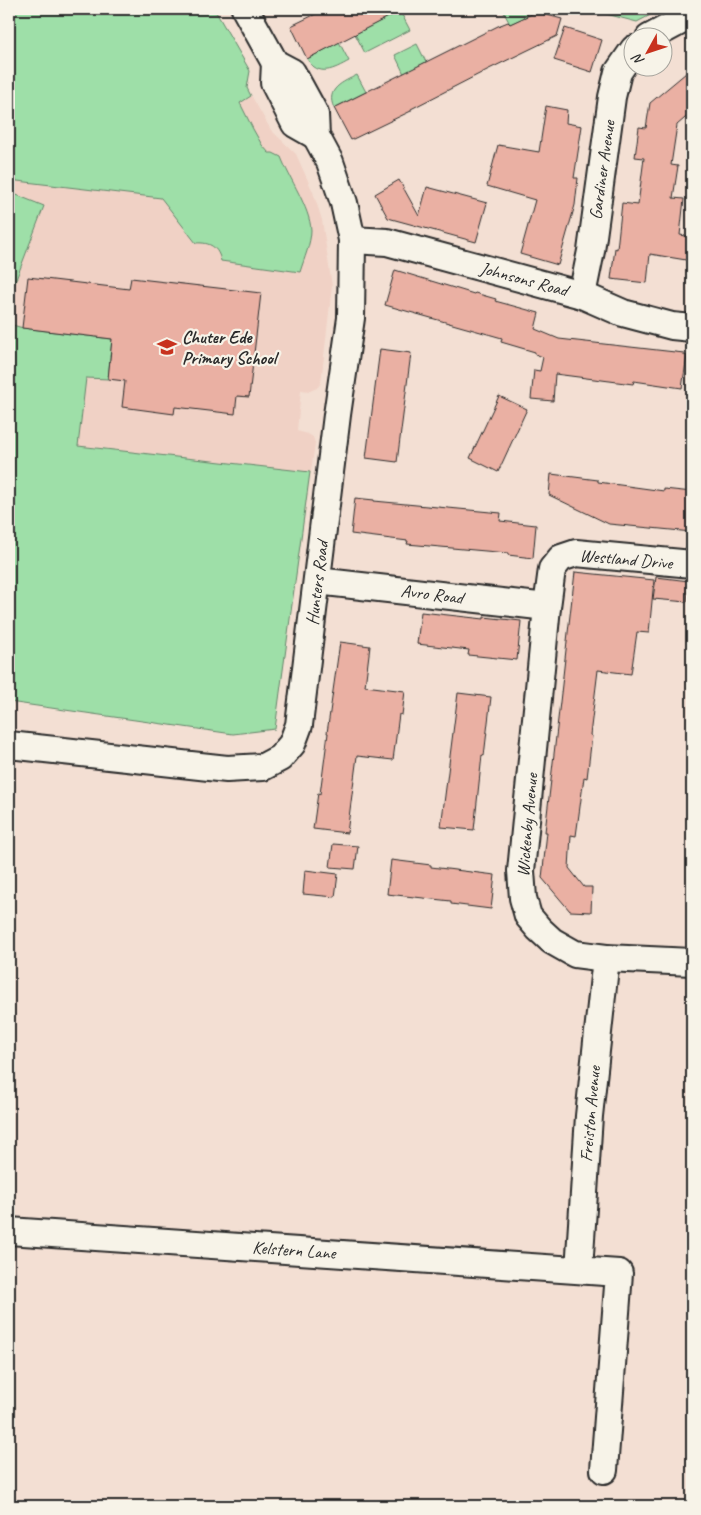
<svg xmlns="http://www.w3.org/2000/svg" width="701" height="1515" font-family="Caveat,sans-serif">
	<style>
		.built { fill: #f0d1c5 }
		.green { fill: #9edfa8; stroke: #64856a }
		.building { fill: #eab0a3; stroke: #2b2b2b }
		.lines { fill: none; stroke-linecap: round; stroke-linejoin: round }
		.minor-casing { stroke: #2b2b2b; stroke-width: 30 }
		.minor { stroke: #f7f3e8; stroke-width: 26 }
		.labels { text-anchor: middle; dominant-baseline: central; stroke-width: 4.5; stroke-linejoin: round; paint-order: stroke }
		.street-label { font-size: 18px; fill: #2b2b2b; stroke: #f7f3e8 }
		.poi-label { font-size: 18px; font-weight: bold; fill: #2b2b2b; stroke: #f7f3e8; text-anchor: start }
	</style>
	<rect width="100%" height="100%" fill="#f3dfd3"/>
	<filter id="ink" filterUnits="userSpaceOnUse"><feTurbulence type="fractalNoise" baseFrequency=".02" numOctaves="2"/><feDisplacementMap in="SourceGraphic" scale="10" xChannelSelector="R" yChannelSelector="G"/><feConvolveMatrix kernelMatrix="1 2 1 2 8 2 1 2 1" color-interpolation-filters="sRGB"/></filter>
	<g filter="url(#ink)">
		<!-- built -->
		<path class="built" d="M9,9H189L216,12L250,71L247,88L271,130L296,154L313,192L322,220L332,286L321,383L317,388L310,391L301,390L297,431L308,434L313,437L315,443L275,729L233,734L9,702Z"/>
		<!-- green -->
		<g class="green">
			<path d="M9,9H189L216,12L250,71L247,88L251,96L240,103L253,129L262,145L269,153H273L281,157C289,178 310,208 311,230C311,243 304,259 300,272L221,261C218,247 210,242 196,243L161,198L9,180Z"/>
			<path d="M502,9H525L528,16L510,24Z"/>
			<path d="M587,9H662L637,22Z"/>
			<path d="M400,11L410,30L365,53L355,34Z"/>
			<path d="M339,42L349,61C334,69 319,78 307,59Z"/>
			<path d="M417,44L426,62L404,74L395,55Z"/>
			<path d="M357,75L366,92L334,108C325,89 343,82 357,75Z"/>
			<path d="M9,192L44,206L9,298Z"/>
			<path d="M9,324L23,328L112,339L108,379L86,378L78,446L310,472L275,729L233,734L9,702Z"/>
		</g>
		<!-- building -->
		<g class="building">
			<path d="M326,9H404L307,59L291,26Z"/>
			<path d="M536,12L562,19L557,36L487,70L411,109V111L351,140L334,108L498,26L508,22L510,24Z"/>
			<path d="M565,28L602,40L592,72L554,60Z"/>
			<path d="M692,68V112L677,125L671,165L678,166L673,198L684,199L680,235L692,237V261L650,254L647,283L611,279L615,248L617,249L622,203L638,205L644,158L635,157L639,127L646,128L650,103Z"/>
			<path d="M546,106L567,110L566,123L582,126L574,178H578L575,205L558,265L520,254L535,200L487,186L498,145L539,152Z"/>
			<path d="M399,180L419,216L427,187L487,203L476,242L388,218L375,194Z"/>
			<path d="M395,270L474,294L475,293L496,299L495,301L539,313L535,329L559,339L684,353V355L687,356L682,388L634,381L633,384L555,374L553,401L531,399L534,370L540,371L543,357L535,354V352L501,342L502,338L385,305Z"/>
			<path d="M28,277L129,289L131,278L261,293L249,397L237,396L235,414L175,407L174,414L122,407L125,381L108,379L112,339L22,328Z"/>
			<path d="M380,349L411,353L397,462L366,458Z"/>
			<path d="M499,396L527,409L498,472L470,458Z"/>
			<path d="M551,474L598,480V482L664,491V489L692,492V532L609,524L549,495Z"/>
			<path d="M355,498L374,500V501L501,513L500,521L536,525L533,558L508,555V553L407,544L408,541L351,534Z"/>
			<path d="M575,572L654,580L649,633L637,632L631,674L598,670L590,735L592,736L587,778L584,777L576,836L571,835L569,868L584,887H592L591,912L570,911L542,878L547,832H545Z"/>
			<path d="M656,577L689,581L687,602L653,599Z"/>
			<path d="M421,612L484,619V617L521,621L517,660L468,655L469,650L417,644Z"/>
			<path d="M340,642L370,646L365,686L405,691L402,715L399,714L393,760L357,756L347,833L313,829L318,793L320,794L328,733H327Z"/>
			<path d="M458,693L491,697L484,756L482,755L474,830L441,827Z"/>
			<path d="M333,844L358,846L355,869L330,867Z"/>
			<path d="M391,860L431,865V867L495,875L491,909L451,904V901L387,894Z"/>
			<path d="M305,870L338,874L335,897L303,894Z"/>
		</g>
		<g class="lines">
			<defs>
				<g id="minor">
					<path d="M649,38L692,15"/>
					<path d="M275,63L274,83L295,124L316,136"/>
					<path d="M352,240L387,242L582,295L623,313L672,326L692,328"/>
					<path d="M582,295L591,251L612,97L618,72L634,49"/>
					<path d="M692,564L576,553L561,558L552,569L547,607L521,871L523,898L528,916L539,929L552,941L575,954L606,958L692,962"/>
					<path d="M317,581L547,607"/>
					<path d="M9,745L227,769L263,767L280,758L292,744L299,725L337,415L351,318L352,240L344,203L330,162L316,136L315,114L292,72L275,63L245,9"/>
					<path d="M9,1231L619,1273L604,1470"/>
					<path d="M579,1270L589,1116L606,958"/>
				</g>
			</defs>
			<!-- minor casing -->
			<use href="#minor" class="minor-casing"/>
			<!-- minor -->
			<use href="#minor" class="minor"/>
		</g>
	</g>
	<!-- icons -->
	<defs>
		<symbol id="school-bare" viewBox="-9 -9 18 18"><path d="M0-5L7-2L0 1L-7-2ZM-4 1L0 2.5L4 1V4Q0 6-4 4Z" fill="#c8321e" stroke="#f7f3e8" stroke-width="2.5" paint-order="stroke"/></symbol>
	</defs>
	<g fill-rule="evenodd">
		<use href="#school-bare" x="153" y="333" width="28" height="28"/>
	</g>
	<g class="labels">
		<!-- street labels -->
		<g class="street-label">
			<text transform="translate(602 170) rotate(-82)">Gardiner Avenue</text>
			<text transform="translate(524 279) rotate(15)">Johnsons Road</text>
			<text transform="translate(626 559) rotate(5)">Westland Drive</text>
			<text transform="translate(317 583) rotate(-83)">Hunters Road</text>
			<text transform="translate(432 594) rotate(7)">Avro Road</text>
			<text transform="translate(527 825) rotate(-85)">Wickenby Avenue</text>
			<text transform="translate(590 1114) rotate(-85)">Freiston Avenue</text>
			<text transform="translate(294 1250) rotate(4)">Kelstern Lane</text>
		</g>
		<!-- poi labels -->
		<g class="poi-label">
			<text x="182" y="337">Chuter Ede<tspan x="182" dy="21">Primary School</tspan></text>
		</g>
	</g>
	<!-- margin -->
	<rect width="701" height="1515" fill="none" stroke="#f7f3e8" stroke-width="30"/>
	<rect x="15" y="15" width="671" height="1485" fill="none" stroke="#2b2b2b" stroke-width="2" filter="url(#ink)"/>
	<!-- north arrow -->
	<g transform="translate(648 52) rotate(230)"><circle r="24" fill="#f7f3e8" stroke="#a5a39c"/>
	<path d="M0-4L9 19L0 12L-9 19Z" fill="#c8321e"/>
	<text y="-8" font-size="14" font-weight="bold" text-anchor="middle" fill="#2b2b2b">N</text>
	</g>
</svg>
